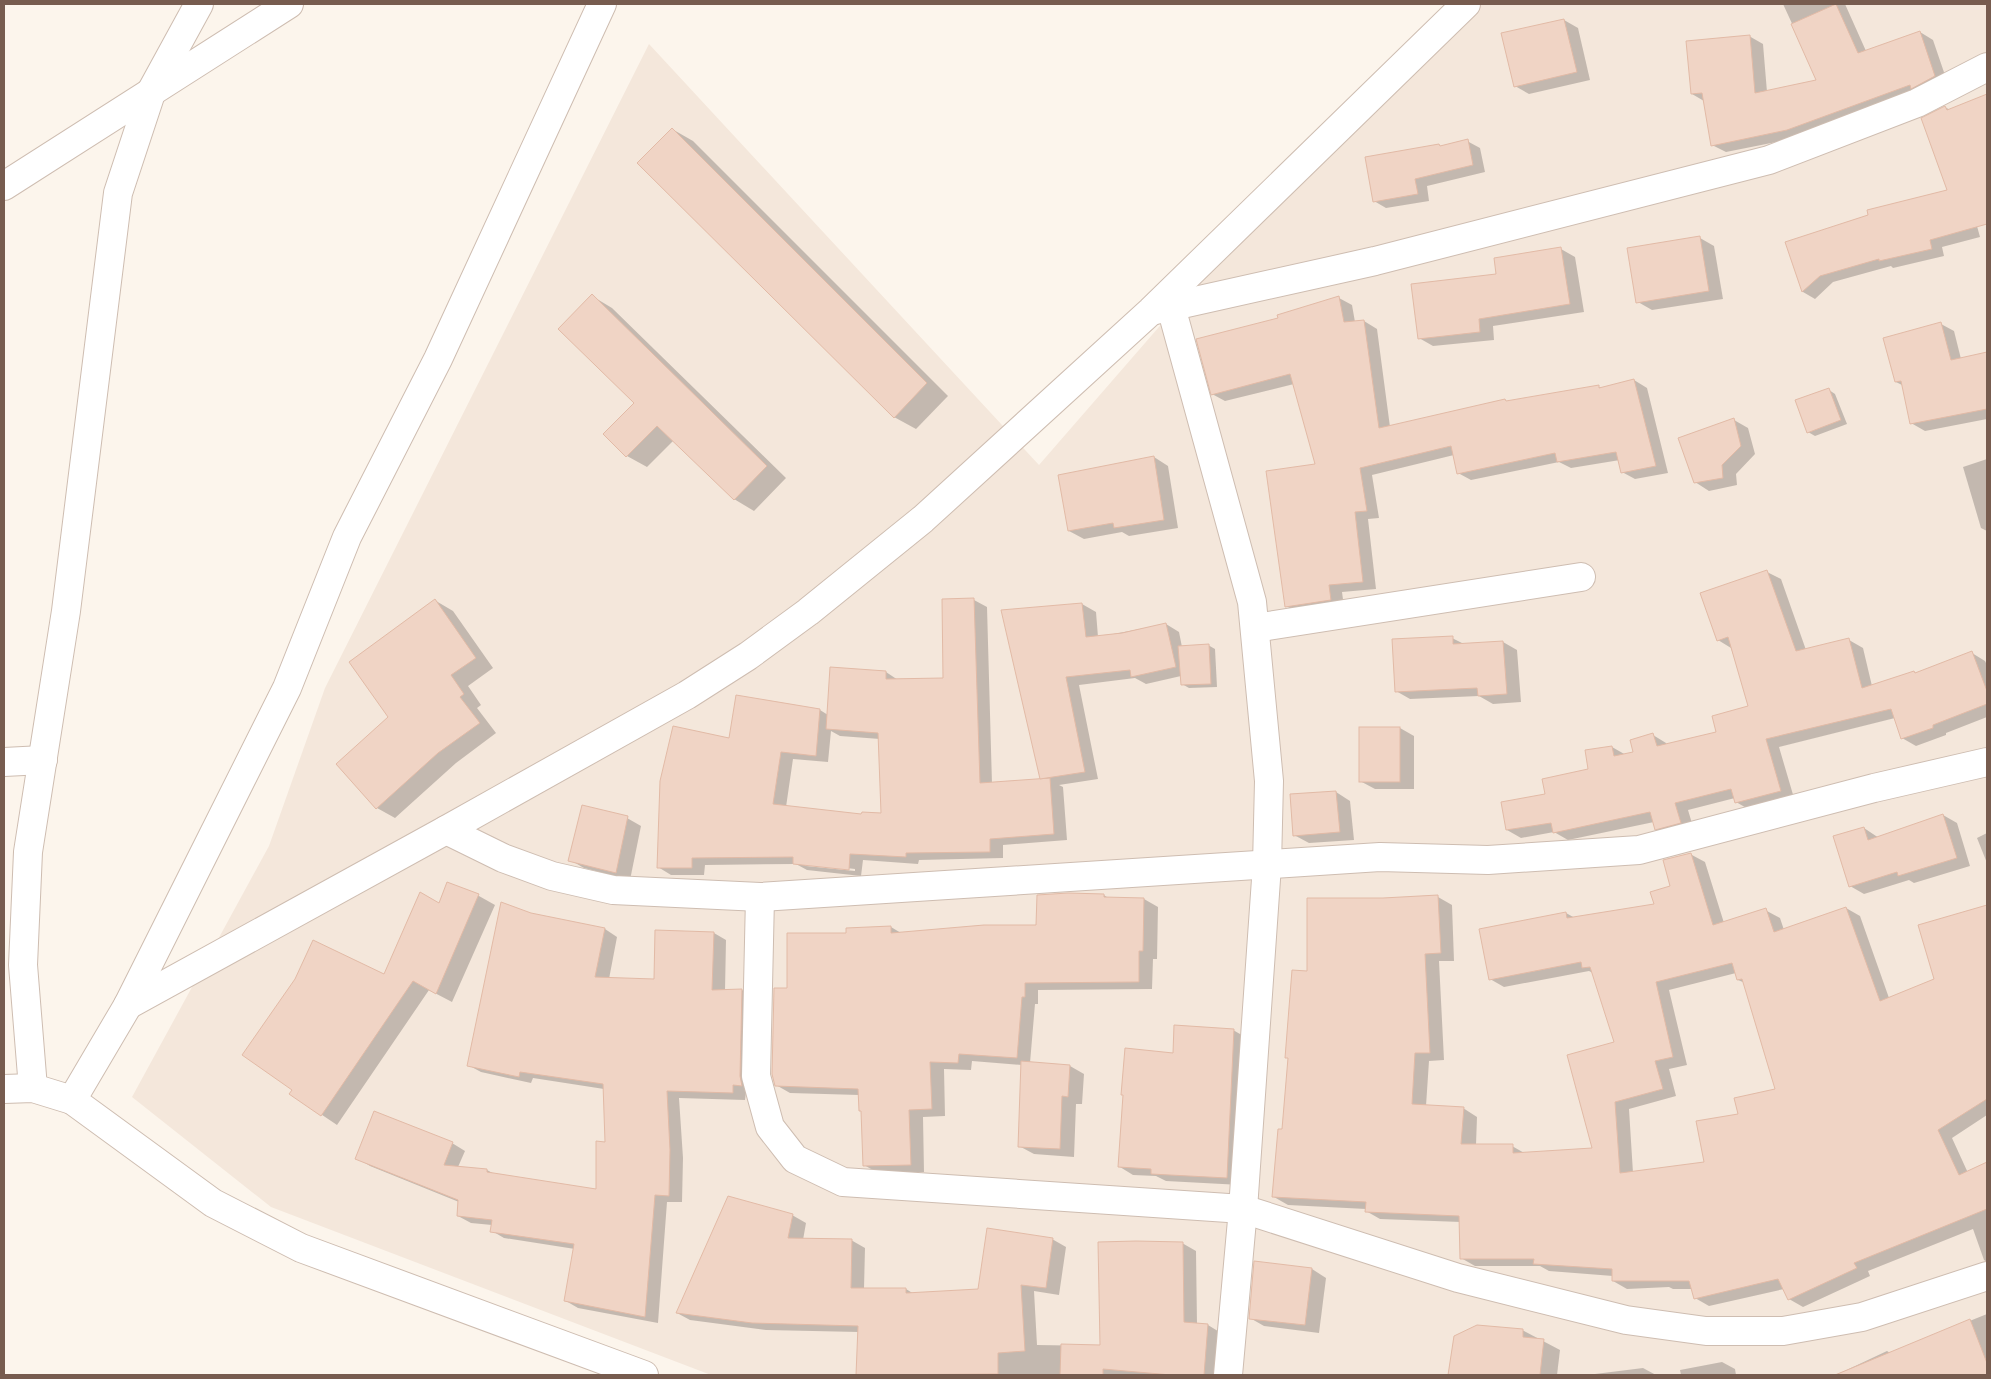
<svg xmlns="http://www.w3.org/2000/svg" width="1991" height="1379" font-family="'Noto Sans',sans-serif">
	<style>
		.residential { fill: #f4e7db }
		.shadow { fill: #0003; fill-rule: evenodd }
		.building { fill: #f0d4c5; stroke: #e2baa6; fill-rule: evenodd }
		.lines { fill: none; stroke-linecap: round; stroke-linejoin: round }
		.minor-casing { stroke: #cebdb1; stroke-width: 30 }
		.minor { stroke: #fff; stroke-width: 28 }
	</style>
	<rect width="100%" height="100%" fill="#fcf5ec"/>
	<!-- residential -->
	<path class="residential" d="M1476,4H1987V1375H711L271,1207L132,1097L269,846L325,688L649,44L1039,465L1218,259Z"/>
	<!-- shadow -->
	<g class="shadow">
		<path d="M1783,4H1845L1866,51L1920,32L1933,40L1948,84L1801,137L1726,152L1712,145L1704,101L1692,94L1749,36L1763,44L1767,92L1818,80Z"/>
		<path d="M1564,20L1578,28L1590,80L1529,94L1515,86Z"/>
		<path d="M1987,95V186L1964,194L1969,197L1980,237L1942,247L1944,256L1893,268L1891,266L1833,282L1815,299L1803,292L1787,243L1953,190L1945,107L1950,110Z"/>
		<path d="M672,129L693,141L948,396L916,429L894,417Z"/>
		<path d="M1467,141L1480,148L1485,172L1427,186L1429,201L1386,208L1374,201L1439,145L1441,147Z"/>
		<path d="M1700,238L1714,246L1723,299L1652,310L1638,302Z"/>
		<path d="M1561,249L1575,257L1584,312L1493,326L1494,340L1433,346L1419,338L1498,275Z"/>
		<path d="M592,296L612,308L786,478L754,511L734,499L674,440L647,467L627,456L636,403Z"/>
		<path d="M1339,298L1352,305L1355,322L1364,321L1377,329L1390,427L1505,400L1507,402L1598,387L1602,388L1634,380L1647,388L1668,473L1635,479L1622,472L1620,460L1571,468L1559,462L1471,480L1458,473L1454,455L1372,475L1379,518L1368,519L1376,589L1342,592L1344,607L1299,613L1286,606L1317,465L1294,384L1225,401L1212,394L1280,319Z"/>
		<path d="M1941,324L1954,331L1961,359L1987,353V419L1925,431L1911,423L1904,386L1896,382Z"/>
		<path d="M1829,390L1835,394L1847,424L1815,436L1808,432Z"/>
		<path d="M1734,420L1748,428L1755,454L1736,474L1737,485L1709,491L1695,482Z"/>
		<path d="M1154,457L1168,466L1178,528L1129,536L1122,532L1084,539L1069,531Z"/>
		<path d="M1987,459V531L1981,528L1963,467Z"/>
		<path d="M1767,572L1781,579L1806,650L1849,640L1863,648L1872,686L1914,672L1917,674L1972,653L1985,661L1987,665V717L1946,733V735L1916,746L1902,738L1895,718L1779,747L1794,798L1750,810L1736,802L1735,798L1688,810L1694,830L1669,837L1656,829L1654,822L1568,840L1554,832L1521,838L1507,830L1546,795L1590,770L1612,747L1626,755L1635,753L1653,735L1666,743L1667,745L1718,733L1750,707L1731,648L1718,640Z"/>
		<path d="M943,600H974L987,607L992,784L1044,780L1002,611L1082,604L1096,612L1098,637L1166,624L1179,632L1182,647L1208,645L1215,649L1217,687L1189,688L1182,684L1181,676L1146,684L1135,678L1079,685L1098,779L1059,785L1063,787L1067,840L1003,845V858L919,860L918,864L863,860L861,876L807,870L796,864L705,865L704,875H671L658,867L730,740L737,697L820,710L828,715L886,672L898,680L944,679ZM831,731L840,736L880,739L883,814L863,815L786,807L793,759L828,762ZM803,863L855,869V871L806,866Z"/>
		<path d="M436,601L453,611L493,668L468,686L481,705L477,708L496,733L456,763L395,818L377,808L390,717Z"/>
		<path d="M1452,638L1464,644L1503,642L1517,650L1521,702L1493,704L1479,696L1410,699L1396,691Z"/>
		<path d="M1400,728L1414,736V789H1375L1360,781Z"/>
		<path d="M1336,792L1350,801L1354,840L1309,843L1294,835Z"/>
		<path d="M1943,815L1957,823L1970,866L1914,883L1909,880L1864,894L1850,886L1864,828L1879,838Z"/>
		<path d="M627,818L641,826L630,880L584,868L570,860Z"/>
		<path d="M1987,833V863L1977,838Z"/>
		<path d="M1690,854L1705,862L1724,923L1765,910L1780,918L1784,930L1846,908L1860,916L1889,998L1935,980L1919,926L1987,907V1115L1952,1138L1968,1173L1987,1164V1262L1984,1260L1973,1229L1868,1271L1870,1276L1803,1307L1789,1299L1784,1289L1709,1306L1695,1298L1692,1289H1673L1669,1287L1627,1289L1613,1281V1276L1549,1271L1540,1266H1475L1461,1258V1222L1380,1219L1366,1211V1209L1288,1205L1274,1197L1308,973L1383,899L1438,897L1452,905L1454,961H1439L1444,1060L1429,1061L1426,1106L1463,1108L1477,1117L1476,1145L1512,1146L1526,1154L1594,1149L1616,1043L1593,973L1589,971L1504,987L1490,979L1566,913L1575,918L1655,905L1672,886ZM1736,973L1738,980L1745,983L1777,1090L1739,1115L1705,1164L1633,1173L1629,1109L1676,1096L1669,1069L1687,1065L1669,990Z"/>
		<path d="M447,884L479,896L495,905L452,1002L429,990L337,1125L291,1094L439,905Z"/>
		<path d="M1104,895L1108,898L1144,899L1158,907L1157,959H1153L1152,989L1038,990V1004H1035L1030,1063L1070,1066L1084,1074L1082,1104H1076L1074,1157L1034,1154L1019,1146L1022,1065L972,1061L971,1070L944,1069L945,1116L923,1117L924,1172L878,1173L864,1165L863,1112L859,1095L790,1093L776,1085L788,989L848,935L891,927L901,933L1037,926Z"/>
		<path d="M531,914L605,929L617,937L609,979L655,980L714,933L726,940L725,991L742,990L755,998V1092H746L745,1100L679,1098L683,1158L682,1202H667L658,1323L578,1308L566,1301L575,1249L504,1238L492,1231V1225L471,1223L458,1216L459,1202L370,1166L357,1158L452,1143L465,1151L458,1167L487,1170L496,1175L597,1191L607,1143L604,1089L533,1078L531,1083L481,1072L468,1065Z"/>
		<path d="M1233,1030L1247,1038L1241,1185L1166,1181L1156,1176L1133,1175L1120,1167L1174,1055Z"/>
		<path d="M792,1215L806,1223L803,1240H851L865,1248L864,1289H906L914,1294L979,1291L1052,1239L1066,1247L1059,1295L1034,1291L1037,1345L1101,1346L1182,1243L1196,1251L1197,1324L1208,1325L1221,1333L1217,1375H858L859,1332L766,1330L690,1320L677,1313Z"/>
		<path d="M1312,1269L1326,1278L1319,1333L1264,1326L1250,1318Z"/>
		<path d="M1987,1314V1375H1836L1887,1351L1890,1353Z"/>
		<path d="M1522,1330L1560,1350L1557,1375H1448L1455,1337Z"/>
		<path d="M1722,1362L1735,1369L1736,1375H1681L1680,1370Z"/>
		<path d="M1643,1368L1656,1375H1587Z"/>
	</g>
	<!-- building -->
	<g class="building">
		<path d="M1836,4L1858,53L1920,31L1935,76L1911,89L1910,85L1787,130L1711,146L1702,93L1691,94L1686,41L1750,35L1755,93L1816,80L1791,24Z"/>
		<path d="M1564,19L1577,72L1514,87L1501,33Z"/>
		<path d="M1987,94V224L1930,240L1932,249L1879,261V259L1820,276L1802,292L1785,242L1868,215L1867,210L1947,190L1921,118L1945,106L1947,110Z"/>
		<path d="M672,128L927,383L894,418L637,163Z"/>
		<path d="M1468,139L1473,165L1415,179L1418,194L1373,202L1365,157L1439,144L1440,146Z"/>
		<path d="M1700,236L1709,291L1636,303L1627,248Z"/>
		<path d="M1561,247L1570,304L1479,319L1480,332L1418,339L1411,284L1496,274L1494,258Z"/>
		<path d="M592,294L767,466L734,500L657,426L626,457L603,434L634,403L558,329Z"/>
		<path d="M1339,296L1344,322L1364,320L1379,428L1505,399L1506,401L1599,385V388L1634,379L1656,466L1621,473L1616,452L1557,462L1555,453L1457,474L1451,446L1360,468L1367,511L1355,512L1363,582L1329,585L1331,600L1285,607L1266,471L1315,464L1290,374L1211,395L1196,339L1278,318L1277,315Z"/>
		<path d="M1941,322L1951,360L1987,352V409L1910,424L1901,381L1895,382L1883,338Z"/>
		<path d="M1829,388L1841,420L1807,433L1795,400Z"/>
		<path d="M1734,418L1741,446L1722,465L1723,478L1694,483L1678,438Z"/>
		<path d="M1154,456L1164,520L1114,528L1113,523L1068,531L1058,475Z"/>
		<path d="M1767,570L1796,651L1849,638L1862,688L1914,671L1915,673L1972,651L1987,691V704L1933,725V728L1901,739L1891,709L1766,739L1781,791L1735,803L1731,789L1675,803L1681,823L1655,830L1650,812L1553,833L1551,823L1506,830L1501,802L1545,794L1542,779L1588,769L1585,750L1612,746L1614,756L1633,752L1630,740L1653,733L1657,746L1716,732L1712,716L1748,706L1728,637L1717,641L1700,593Z"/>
		<path d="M974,598L980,783L1050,778L1054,834L990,839V852L906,853V857L850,854L849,870L793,864V857L692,858V868H657L660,781L673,726L729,738L736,695L820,709L816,756L781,752L773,804L861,814L862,812L881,813L878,733L826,729L830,667L886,671V679L943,678L942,599Z"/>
		<path d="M435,599L476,658L451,675L464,694L460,697L480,723L438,753L376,809L336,764L388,717L349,662Z"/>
		<path d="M1082,603L1086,637L1122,633L1166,623L1176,667L1131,677L1130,670L1066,677L1085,772L1040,779L1001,610Z"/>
		<path d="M1453,636V644L1503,641L1507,694L1478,696L1477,688L1395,692L1392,639Z"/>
		<path d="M1209,644L1211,684L1181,685L1178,646Z"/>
		<rect x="1359" y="727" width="41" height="55"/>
		<path d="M1336,791L1340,832L1293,836L1290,794Z"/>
		<path d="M582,805L628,816L616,873L568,861Z"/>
		<path d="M1943,814L1957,858L1898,876L1897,872L1849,887L1833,836L1864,827L1868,840Z"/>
		<path d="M1691,853L1713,925L1766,908L1774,932L1846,907L1880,1001L1934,979L1918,925L1987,905V1099L1938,1130L1959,1175L1987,1162V1209L1854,1263L1857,1268L1788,1300L1778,1279L1694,1299L1689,1281H1612V1269L1533,1264L1534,1259H1460L1459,1216L1365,1212L1366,1202L1272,1197L1278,1129H1282L1288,1058H1285L1292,970L1307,971V898H1383L1438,895L1441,953L1425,954L1430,1053H1415L1412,1104L1464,1107L1461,1144H1513V1153L1592,1148L1567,1055L1614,1042L1590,967L1582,968L1581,962L1489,980L1479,929L1566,912L1567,918L1654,904L1650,892L1670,886L1663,860ZM1732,963L1737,980L1742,979L1775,1089L1734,1098L1738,1114L1696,1121L1704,1162L1620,1173L1615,1102L1663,1089L1655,1061L1673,1057L1656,982Z"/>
		<path d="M447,882L479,894L436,994L413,981L321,1116L289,1094L292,1090L242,1055L295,979L313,940L384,974L420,892L439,903Z"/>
		<path d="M1068,893L1104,894V897L1144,898L1143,951H1139V982L1025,983V997H1022L1017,1058L959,1054L958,1063L930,1062L932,1109L909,1110L911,1165L863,1166L861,1111H859L858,1089L775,1086L772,1074L774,988H787V933H846V928L891,926V933L984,925H1036L1037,895Z"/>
		<path d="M501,902L531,913L605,928L595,977L654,979L655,930L714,932L712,990L742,989L740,1076L742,1086L733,1085V1093L667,1091L670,1150L669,1196L655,1195L645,1317L564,1301L574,1244L490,1232L492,1220L457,1216L458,1200L355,1159L374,1111L453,1142L444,1165L487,1169V1172L596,1189V1141L605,1142L603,1084L520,1072L519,1077L467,1066Z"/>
		<path d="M1174,1025L1234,1029L1227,1178L1151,1174V1169L1118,1167L1123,1095H1121L1125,1048L1173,1053Z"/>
		<path d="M1021,1061L1070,1065L1068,1097L1062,1096L1060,1149L1018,1147Z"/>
		<path d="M728,1196L793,1214L788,1238L852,1239L851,1288H906V1293L978,1289L987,1228L1053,1238L1046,1288L1021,1285L1025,1351L998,1353V1374L856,1375L858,1326L752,1323L676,1313Z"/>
		<path d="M1136,1241L1183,1242L1184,1322L1208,1324L1204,1375H1171L1103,1369V1375H1060L1061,1344L1100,1345L1098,1242Z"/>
		<path d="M1254,1261L1312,1268L1305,1325L1249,1319Z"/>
		<path d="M1970,1319L1987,1363V1375H1835Z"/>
		<path d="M1477,1325L1523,1329V1337L1544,1339L1540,1375H1448L1454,1336Z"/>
	</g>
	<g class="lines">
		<defs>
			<g id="minor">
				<path d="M602,4L438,359L347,537L287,688L128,1005L72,1100L213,1203L301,1248L644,1375"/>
				<path d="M4,186L289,4"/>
				<path d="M1171,307L1252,602L1269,781L1267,865L1243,1209L1228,1375"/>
				<path d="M1155,310L1375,261L1769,160L1917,103L1987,67"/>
				<path d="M1255,628L1581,577"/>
				<path d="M4,762L43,760"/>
				<path d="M446,830L503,858L552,876L613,890L760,897L1380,857L1488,860L1639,850L1874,788L1987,762"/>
				<path d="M760,897L756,1076L770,1127L795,1159L843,1182L1243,1209L1458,1278L1626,1320L1706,1331H1783L1862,1317L1987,1276"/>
				<path d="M128,1005L446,830L687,695L748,656L808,612L923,519L1151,311L1466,4"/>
				<path d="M33,1088L23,965L28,852L66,611L118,193L152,90L199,4"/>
				<path d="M4,1089L33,1088L72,1100"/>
			</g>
		</defs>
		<!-- minor casing -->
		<use href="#minor" class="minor-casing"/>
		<!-- minor -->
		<use href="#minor" class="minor"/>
	</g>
	<!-- border -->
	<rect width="1991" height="1379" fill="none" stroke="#775c4f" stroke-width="10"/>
</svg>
